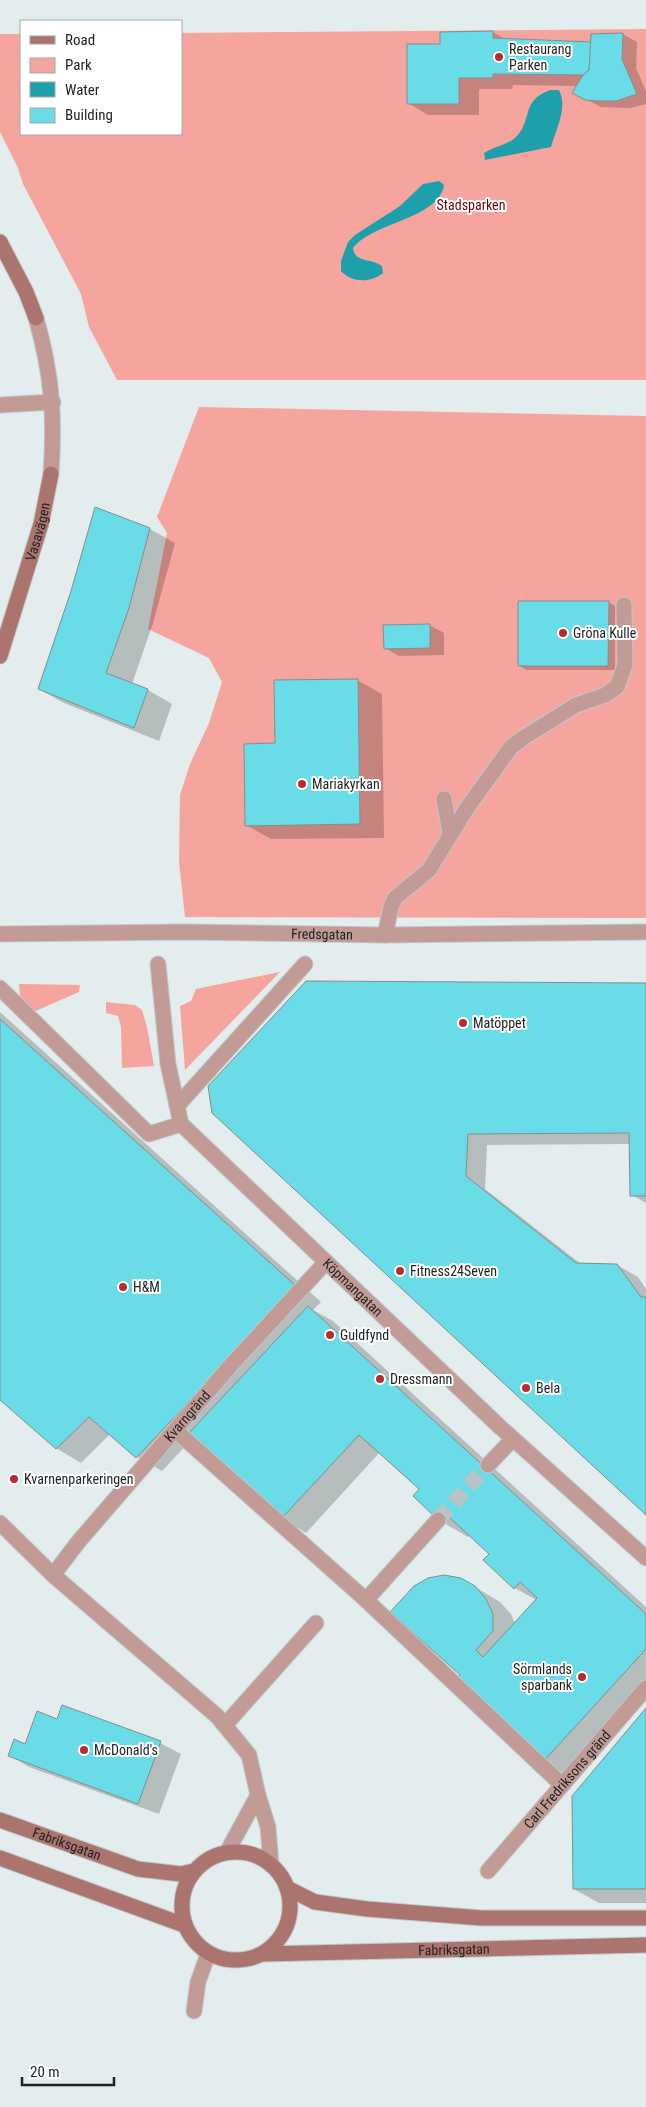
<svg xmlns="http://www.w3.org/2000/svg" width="646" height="2107" font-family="'Roboto Condensed',sans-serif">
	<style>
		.green { fill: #f5a59d }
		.water { fill: #1da0ab }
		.shadow { fill: #0003 }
		.building { fill: #69dce7; stroke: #858d8e }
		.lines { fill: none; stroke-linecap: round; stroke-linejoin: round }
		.street-tunnel { stroke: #bbc4c4; stroke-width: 15; stroke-dasharray: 15 8; stroke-linecap: butt }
		.lane-casing { stroke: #bfc8c8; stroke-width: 17 }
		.street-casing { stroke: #bfc8c8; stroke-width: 17 }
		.secondary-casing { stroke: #bfc8c8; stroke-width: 17 }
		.lane { stroke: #c29b97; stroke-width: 15 }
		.street { stroke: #c29b97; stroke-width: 15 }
		.secondary { stroke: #ac746f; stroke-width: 15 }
		.poi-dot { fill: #ba2b2c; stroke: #fff; stroke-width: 2 }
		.labels { text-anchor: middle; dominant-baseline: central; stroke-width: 4; stroke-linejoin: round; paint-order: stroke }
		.poi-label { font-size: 14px; fill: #1d2121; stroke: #fff; text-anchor: start }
		.park-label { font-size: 14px; fill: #6c020b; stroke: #fff }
		.street-label { font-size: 14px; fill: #1d2121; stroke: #fff }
	</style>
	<rect width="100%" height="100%" fill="#e3eded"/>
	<!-- green -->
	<g class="green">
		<path d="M646,29V380H117L89,327L81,294L23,184L18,168L0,132V34H21V134H181V33Z"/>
		<path d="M199,407L646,416V918L185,917L179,862L180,795L190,764L209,723L222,682L209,658L148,629L167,533L157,517Z"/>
		<path d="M280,972L185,1070L180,1006L191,1001L196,989Z"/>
		<path d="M19,984L80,985L79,992L31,1013L21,1007Z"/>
		<path d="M106,1002L135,1005L142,1010L147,1027L154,1066L122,1068L121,1027L118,1016L106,1013Z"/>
	</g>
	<!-- water -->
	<g class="water">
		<path d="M550,90H559C568,108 556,129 551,147L485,160L484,153C492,148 510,143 515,138C534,120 519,102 550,90Z"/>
		<path d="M439,181L444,185C439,219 373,222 353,248C354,263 372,258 382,266L383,273C370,283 352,283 341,271V261L348,242L355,235L400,206L423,184Z"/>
	</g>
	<!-- shadow -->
	<g class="shadow">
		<path d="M493,32L506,40L592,43L623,34L637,42L636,68L646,91V104L631,108L601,107L574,93L578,86L513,85L512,89H479V115H428L408,103L441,45Z"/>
		<path d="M96,509L150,529L175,543L153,623L132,684L148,690L172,704L159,741L64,703L39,689L72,591Z"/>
		<path d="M608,602L615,606V670H526L519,665Z"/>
		<path d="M429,625L444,633V655L399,656L385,648Z"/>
		<path d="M357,680L382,694L384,838L271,839L246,825L277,745Z"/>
		<path d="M646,984V1203L632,1195L630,1144L487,1145L485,1189L581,1264L617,1265L638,1277L646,1289V1513L213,1113Z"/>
		<path d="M0,1012L321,1302L313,1310L333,1321L646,1607V1690L568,1776L543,1762L461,1675L475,1587L500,1602L511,1614L515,1624L536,1600L515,1588L491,1553L470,1535L468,1537L444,1523L421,1489L380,1452L306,1533L282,1518L193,1438L162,1471L137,1457L110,1434L81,1463L56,1448L0,1399Z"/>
		<path d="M63,1707L160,1743L181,1754L159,1814L29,1767L9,1755L26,1745L58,1720Z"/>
		<path d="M646,1710V1903H599L574,1889Z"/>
	</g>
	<!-- building -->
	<g class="building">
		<path d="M493,31V38L592,42L589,70L583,75L493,74V78H459V104H407V44H440V32Z"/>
		<path d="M623,33L622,59L637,94L616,101H597L585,100L572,93L583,75L589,70L591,34Z"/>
		<path d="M95,507L150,528L129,608L106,673L148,689L134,728L38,689L71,591Z"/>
		<path d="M518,601H609L608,666H518Z"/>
		<path d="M430,624V648L384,649L383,625Z"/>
		<path d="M358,679L360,824L245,826L244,744L275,743L274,680Z"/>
		<path d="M306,981L646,983V1196H630L629,1133L468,1134L466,1176L576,1263L617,1264L641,1297H646V1515L212,1113L208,1086Z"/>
		<path d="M0,1019L297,1287L136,1458L89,1417L56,1449L0,1400Z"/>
		<path d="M308,1306L646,1614V1649L542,1763L453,1682L460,1675L390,1612L414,1586L428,1578L444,1575L461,1578L475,1586L486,1599L493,1614V1631L476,1650L483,1657L537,1598L520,1582L514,1589L483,1560L489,1554L449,1517L443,1524L438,1520L413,1496L419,1489L359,1435L281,1519L188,1434Z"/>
		<path d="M62,1705L161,1741L138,1804L8,1756L14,1739L25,1744L37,1711L57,1719Z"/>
		<path d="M646,1708V1889H573L572,1796Z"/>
	</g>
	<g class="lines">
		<!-- street-tunnel -->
		<path class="street-tunnel" d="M438,1520L488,1465"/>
		<defs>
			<g id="lane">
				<path d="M444,799L450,833"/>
				<path d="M385,935L391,907L395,898L429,870L467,808L511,747L523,738L576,705L605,695L617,687L625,665L624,605"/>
				<path d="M225,1725L316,1623"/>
				<path d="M194,2011L198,1982L208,1954"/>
			</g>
			<g id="street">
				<path d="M36,318C52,374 55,416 51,474"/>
				<path d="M0,405L53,402"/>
				<path id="s1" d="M0,934L184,932L385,935L646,932"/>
				<path id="s2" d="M158,964L168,1064L181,1124L501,1428L646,1558"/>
				<path d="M0,988L149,1134L181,1124"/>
				<path d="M177,1106L305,964"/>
				<path d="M175,1430L366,1600L562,1785"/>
				<path d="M488,1465L513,1439"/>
				<path d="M0,1523L53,1575L217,1716L249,1755L258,1795L268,1827L271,1865"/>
				<path id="s3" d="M53,1575L79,1541L232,1364L326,1262"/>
				<path d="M366,1600L438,1520"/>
				<path d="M227,1852L258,1795"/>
				<path id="s4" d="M488,1871L646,1688"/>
			</g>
			<g id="secondary">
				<path d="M0,242L26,292L36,318"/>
				<path id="s5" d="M0,656L41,524L51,474"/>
				<path id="s6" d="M0,1820L138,1869L181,1874L194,1871"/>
				<circle cx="236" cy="1906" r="54"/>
				<path d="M0,1858L184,1925"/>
				<path d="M287,1888L315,1902L367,1909L482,1918H646"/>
				<path id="s7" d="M263,1954L646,1945"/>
			</g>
		</defs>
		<!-- lane casing -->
		<use href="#lane" class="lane-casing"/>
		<!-- street casing -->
		<use href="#street" class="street-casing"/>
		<!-- secondary casing -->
		<use href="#secondary" class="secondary-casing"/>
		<!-- lane -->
		<use href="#lane" class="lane"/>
		<!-- street -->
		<use href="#street" class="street"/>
		<!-- secondary -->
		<use href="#secondary" class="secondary"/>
	</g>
	<!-- markers -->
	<g class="poi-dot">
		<circle cx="499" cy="57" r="5"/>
		<circle cx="563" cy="633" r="5"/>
		<circle cx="302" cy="784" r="5"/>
		<circle cx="463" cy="1023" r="5"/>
		<circle cx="400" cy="1271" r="5"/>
		<circle cx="123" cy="1287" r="5"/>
		<circle cx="330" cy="1335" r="5"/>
		<circle cx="380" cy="1379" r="5"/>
		<circle cx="526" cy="1388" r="5"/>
		<circle cx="14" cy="1479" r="5"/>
		<circle cx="582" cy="1677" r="5"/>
		<circle cx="84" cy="1750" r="5"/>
	</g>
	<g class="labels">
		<!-- poi labels -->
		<g class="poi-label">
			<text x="509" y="49">Restaurang<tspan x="509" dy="16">Parken</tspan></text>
			<text x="573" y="633">Gröna Kulle</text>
			<text x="312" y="784">Mariakyrkan</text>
			<text x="473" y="1023">Matöppet</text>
			<text x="410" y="1271">Fitness24Seven</text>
			<text x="133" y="1287">H&amp;M</text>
			<text x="340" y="1335">Guldfynd</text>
			<text x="390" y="1379">Dressmann</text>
			<text x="536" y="1388">Bela</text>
			<text x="24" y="1479">Kvarnenparkeringen</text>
			<text x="572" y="1669" text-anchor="end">Sörmlands<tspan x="572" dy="16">sparbank</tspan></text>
			<text x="94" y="1750">McDonald's</text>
		</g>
		<!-- park labels -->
		<g class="park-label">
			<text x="471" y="205">Stadsparken</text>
		</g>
		<!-- street labels -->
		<g class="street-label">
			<text stroke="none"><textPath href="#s5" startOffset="130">Vasavägen</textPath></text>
			<text stroke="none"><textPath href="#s1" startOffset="322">Fredsgatan</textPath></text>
			<text stroke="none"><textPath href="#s2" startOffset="399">Köpmangatan</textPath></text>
			<text stroke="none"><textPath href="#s3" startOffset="208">Kvarngränd</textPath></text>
			<text stroke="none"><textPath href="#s4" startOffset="121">Carl Fredriksons gränd</textPath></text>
			<text stroke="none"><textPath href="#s6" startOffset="71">Fabriksgatan</textPath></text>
			<text stroke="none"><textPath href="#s7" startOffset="191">Fabriksgatan</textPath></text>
		</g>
	</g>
	<!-- legend -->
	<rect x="20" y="20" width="162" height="115" fill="#ffffff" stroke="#a5a6a6"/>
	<rect x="30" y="36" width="25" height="8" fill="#ac746f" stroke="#a5a6a6"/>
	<text x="65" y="45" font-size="15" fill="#1d2121">Road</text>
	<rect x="30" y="58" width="25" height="15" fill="#f5a59d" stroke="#a5a6a6"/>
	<text x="65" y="70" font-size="15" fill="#1d2121">Park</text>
	<rect x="30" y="82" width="25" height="15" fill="#1da0ab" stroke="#a5a6a6"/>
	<text x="65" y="95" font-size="15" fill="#1d2121">Water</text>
	<rect x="30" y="108" width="25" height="15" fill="#69dce7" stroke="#a5a6a6"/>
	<text x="65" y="120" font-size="15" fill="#1d2121">Building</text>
	<!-- scale -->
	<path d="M22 2077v8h92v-8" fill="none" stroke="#1d2121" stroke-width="2.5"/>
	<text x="30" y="2077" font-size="15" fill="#1d2121" stroke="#ffffff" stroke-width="4" paint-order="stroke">20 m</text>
</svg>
